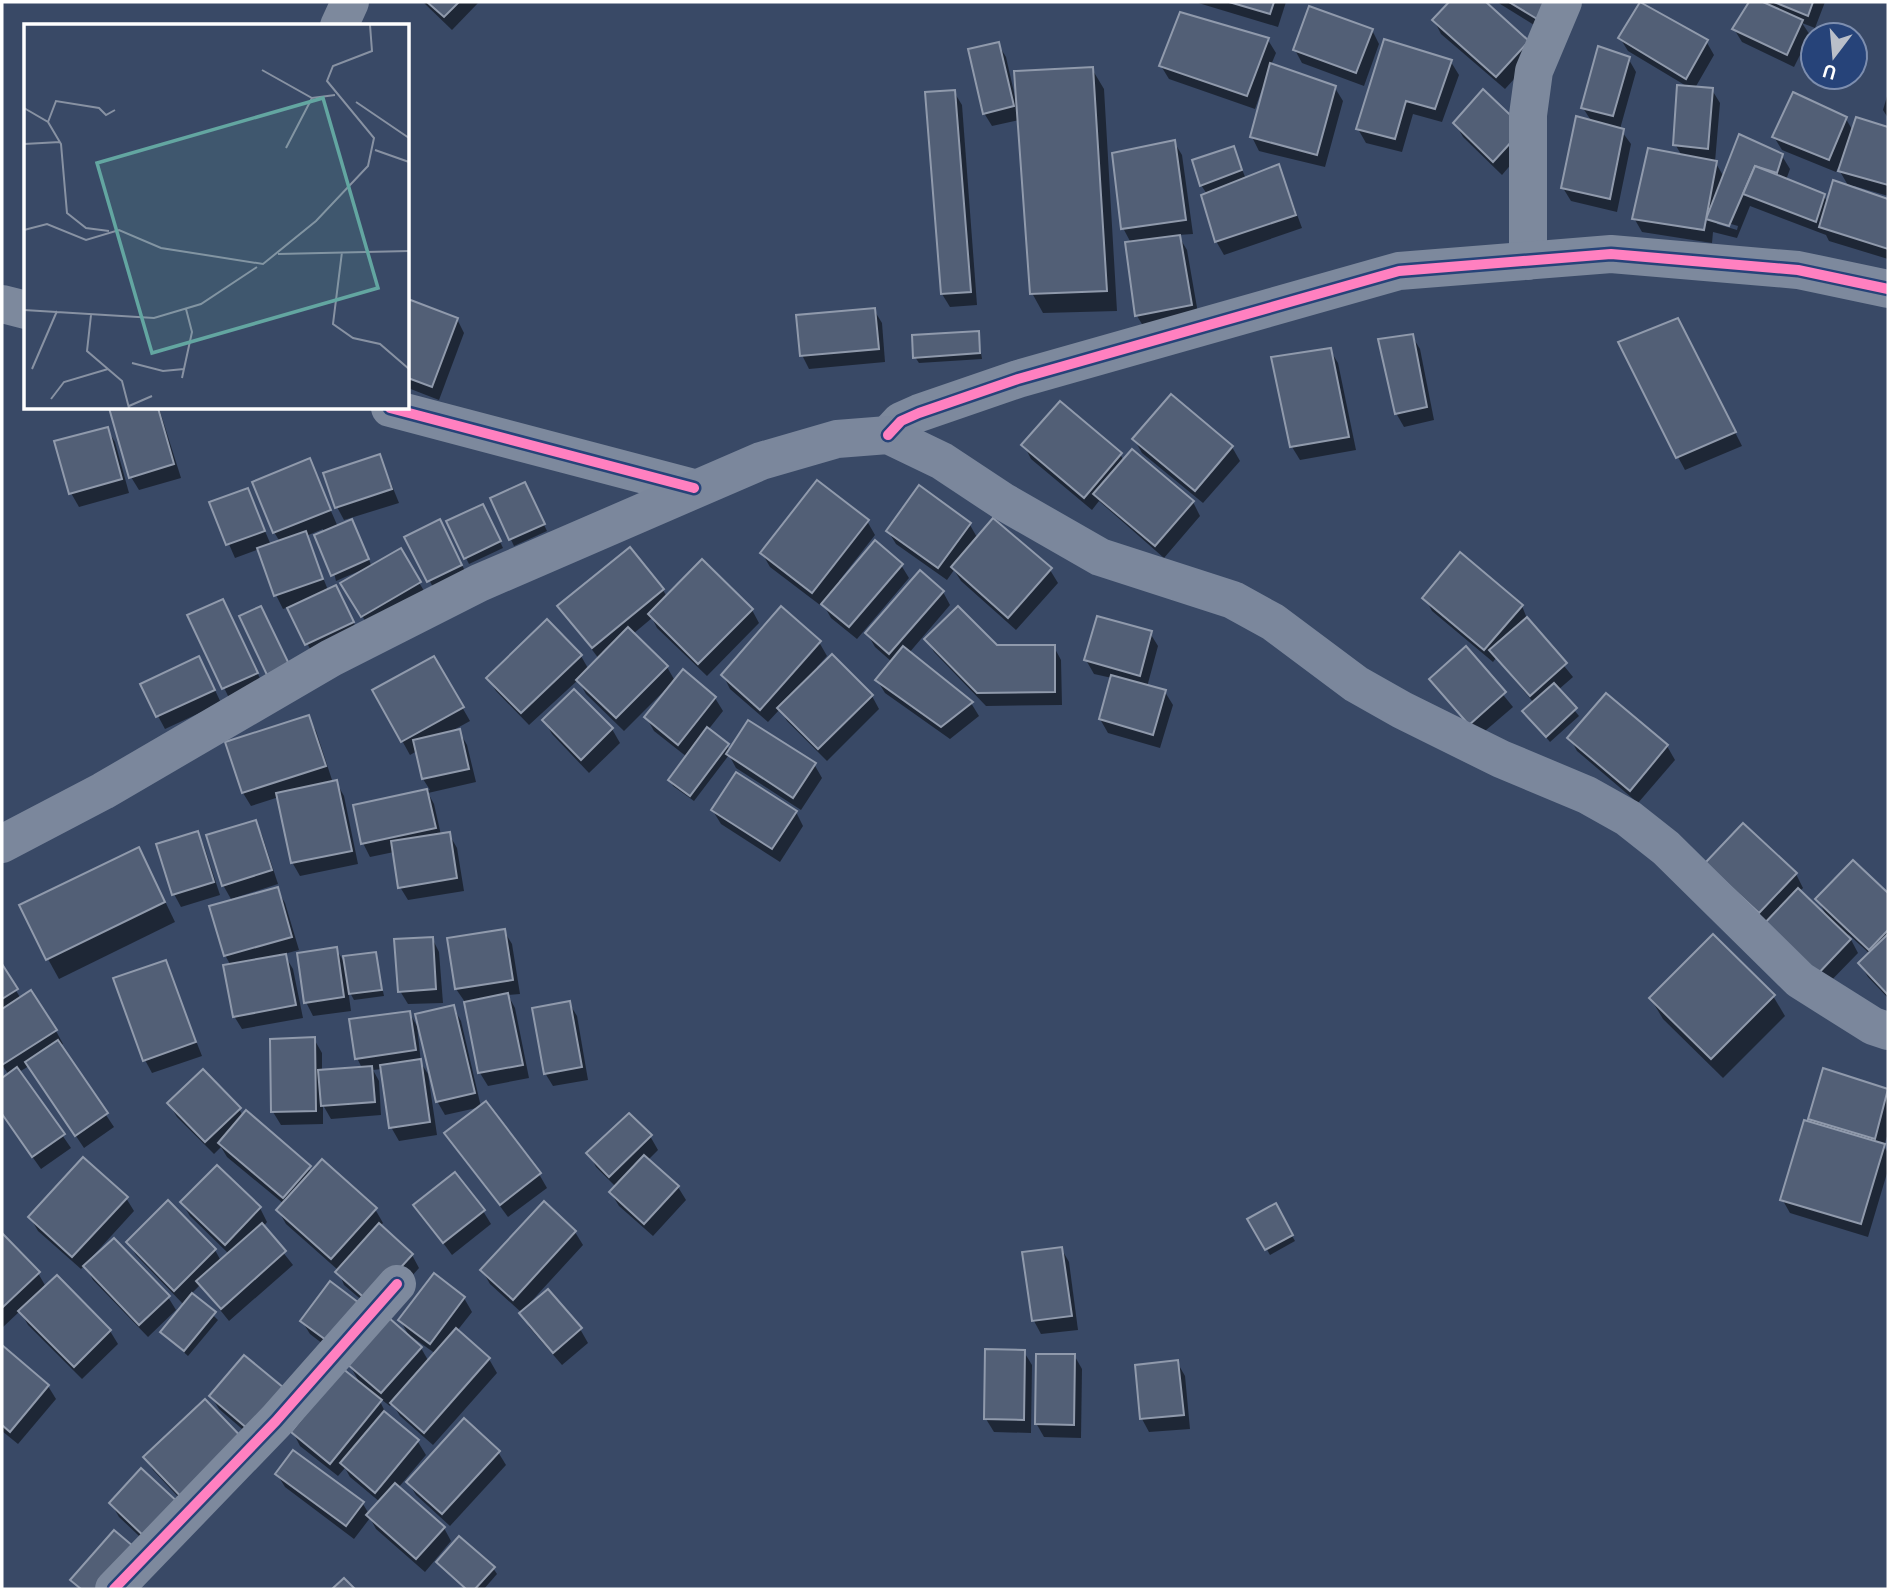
<svg xmlns="http://www.w3.org/2000/svg" width="1890" height="1591" font-family="Ubuntu,sans-serif">
	<style>
		.shadow { fill: #0007; fill-rule: evenodd }
		.building { fill: #525f76; stroke: #909aac; stroke-width: 2 }
		.lines { fill: none; stroke-linecap: round; stroke-linejoin: round }
		.minor { stroke: #7d899d; stroke-width: 38 }
		.major { stroke: #7b879c; stroke-width: 38 }
		.cycleway-casing { stroke: #264379; stroke-width: 15 }
		.cycleway { stroke: #ff80c0; stroke-width: 10 }
		.inset-road { fill: none; stroke: #8892a3; stroke-width: 2 }
		.view { fill: #63a6a1; fill-opacity: 0.15; stroke: #63a6a1; stroke-width: 3.5 }
		.inset-edge { fill: none; stroke: #fff; stroke-width: 3.5 }
	</style>
	<rect width="100%" height="100%" fill="#394966"/>
	<!-- shadow -->
	<g class="shadow">
		<path d="M423,2H479L452,30Z"/>
		<path d="M1195,2H1286L1278,27Z"/>
		<path d="M1452,2H1484L1528,42L1536,55L1505,89L1441,34L1434,20Z"/>
		<path d="M1497,2H1575L1555,38Z"/>
		<path d="M1751,2L1766,5L1764,2H1825L1815,28L1802,23L1810,35L1794,67L1742,42L1734,29Z"/>
		<path d="M1641,3L1706,41L1714,55L1695,88L1712,90L1720,103L1715,162L1724,177L1782,156L1790,169L1786,180L1824,196L1828,203L1849,187L1838,168L1836,172L1782,150L1774,137L1846,119L1853,131L1857,119L1888,129V196L1854,186L1853,189L1888,201V259L1829,241L1826,235L1750,206L1737,238L1713,232L1712,243L1642,232L1634,218L1682,156L1675,144L1688,87L1628,51L1620,38ZM1717,220L1738,226L1737,230L1717,224Z"/>
		<path d="M1372,30L1379,44L1364,86L1302,63L1295,50Z"/>
		<path d="M1268,40L1276,53L1271,65L1335,88L1343,101L1325,167L1259,151L1252,137L1265,90L1262,89L1255,109L1169,79L1161,66Z"/>
		<path d="M998,44L1006,57L1016,101L1092,69L1104,89L1117,311L1043,313L1032,293L1019,120L992,126L984,113Z"/>
		<path d="M1628,58L1636,72L1620,129L1631,144L1617,212L1571,201L1563,188L1592,122L1583,108Z"/>
		<path d="M1451,62L1459,75L1442,122L1413,114L1402,152L1366,143L1358,129Z"/>
		<path d="M954,92L962,105L977,305L950,307L942,294L927,94Z"/>
		<path d="M1888,93V118L1883,110Z"/>
		<path d="M1455,123L1530,142L1502,175L1463,137Z"/>
		<path d="M1174,142L1182,155L1193,234L1178,235L1187,250L1199,319L1145,329L1137,316L1131,243L1123,228Z"/>
		<path d="M1233,148L1246,179L1279,166L1302,228L1224,255L1216,241L1207,194L1201,185Z"/>
		<path d="M408,301L457,319L464,333L439,400L408,388Z"/>
		<path d="M874,310L882,323L885,362L809,369L802,355Z"/>
		<path d="M978,333L982,359L919,363L915,357Z"/>
		<path d="M1685,333L1742,446L1685,470L1678,457Z"/>
		<path d="M1412,336L1420,349L1434,420L1404,427L1396,413Z"/>
		<path d="M1330,350L1338,363L1356,450L1300,460L1292,447L1273,359Z"/>
		<path d="M117,408H159L181,478L139,490L131,477L111,410Z"/>
		<path d="M107,429L115,442L129,493L79,507L71,493Z"/>
		<path d="M1134,439L1232,447L1240,461L1203,503L1142,453Z"/>
		<path d="M1024,445L1120,454L1124,461L1193,502L1200,516L1164,558L1099,501L1092,510L1031,459Z"/>
		<path d="M380,456L399,503L344,520L337,507Z"/>
		<path d="M309,461L338,527H355L372,567L400,550L427,596L370,629L343,584L365,571L364,569L336,581L323,529L306,536L328,590L343,600L360,636L314,657L289,607L283,609L276,595L259,549L235,558L211,503L247,490L271,545L280,542L274,532Z"/>
		<path d="M527,490L547,531L514,546L492,499Z"/>
		<path d="M486,512L503,548L469,564L466,558Z"/>
		<path d="M867,521L875,535L839,581L842,583L901,565L909,578L857,639L831,618L822,602L820,605L770,567L762,553Z"/>
		<path d="M970,525L978,539L1050,570L1058,583L1016,630L961,581L954,570L947,580L896,544L888,531Z"/>
		<path d="M447,535L469,579L437,595L407,537Z"/>
		<path d="M663,590L667,597L752,610L759,623L707,676L657,628L652,618L633,634L667,667L675,681L715,698L723,711L708,730L731,750L814,764L822,778L801,810L736,768L729,755L694,801L673,786L670,780L687,757L654,731L646,717L667,692L665,690L624,731L586,694L578,680L529,725L496,691L488,678L547,621L581,656L589,670L599,659L560,607Z"/>
		<path d="M943,592L950,605L909,653L971,703L979,716L950,739L885,693L877,680L892,662L875,647L867,633Z"/>
		<path d="M1425,598L1522,606L1528,621L1573,677L1558,690L1579,716L1550,742L1524,711L1534,703L1496,658L1493,662L1432,611Z"/>
		<path d="M230,614L264,687L231,702L189,616Z"/>
		<path d="M1150,633L1158,646L1147,687L1165,692L1173,705L1160,748L1108,733L1100,719L1112,678L1094,674L1086,660Z"/>
		<path d="M926,639L996,647H1054L1061,660L1062,705L986,706L934,652Z"/>
		<path d="M819,642L827,656L817,667L872,696L879,709L827,761L787,721L780,709L768,722L730,689L723,675Z"/>
		<path d="M1466,649L1513,707L1478,737L1431,679Z"/>
		<path d="M434,658L470,721L450,732L459,731L467,745L476,782L428,793L434,804L441,835L449,834L457,848L464,891L408,900L400,887L394,852L370,857L363,843L355,806L430,790L423,779L417,751L410,755L374,690Z"/>
		<path d="M206,671L221,703L165,729L158,716Z"/>
		<path d="M574,691L612,729L620,743L589,773L552,734L544,720Z"/>
		<path d="M1606,695L1667,746L1675,760L1638,803L1577,751L1570,738Z"/>
		<path d="M308,717L316,731L333,783L336,782L344,796L358,864L300,876L292,862L279,797L251,806L243,793L227,743Z"/>
		<path d="M713,811L796,812L803,826L780,862L721,824Z"/>
		<path d="M255,822L262,835L278,884L231,899L223,885Z"/>
		<path d="M197,833L204,846L220,895L181,907L174,894Z"/>
		<path d="M1853,863L1888,896V998L1868,977L1860,964L1870,954L1848,934L1858,953L1822,990L1715,876L1796,874L1803,888L1799,892L1828,918L1817,899Z"/>
		<path d="M150,870L175,922L59,979L48,959Z"/>
		<path d="M277,889L285,903L299,950L284,954L293,969L303,1018L242,1029L234,1016L231,966L225,955Z"/>
		<path d="M504,931L512,944L520,994L508,995L515,1008L529,1078L488,1086L480,1073L465,1002L456,989Z"/>
		<path d="M432,938L439,952L443,1003L408,1004L400,991Z"/>
		<path d="M336,949L346,965L375,953L384,996L354,1000L348,989L351,1011L313,1016L306,1002Z"/>
		<path d="M165,962L202,1056L152,1073L145,1060Z"/>
		<path d="M2,967L21,999L56,1031L63,1044L60,1046L114,1127L84,1148L29,1066L19,1072L71,1148L41,1169L2,1114V1080L9,1075L2,1065Z"/>
		<path d="M1773,996L1785,1016L1723,1078L1663,1019L1651,999Z"/>
		<path d="M569,1003L577,1016L588,1080L553,1086L545,1073Z"/>
		<path d="M453,1007L461,1021L481,1107L445,1115L437,1101Z"/>
		<path d="M409,1012L417,1026L421,1063L428,1074L437,1135L399,1141L391,1127L382,1069L373,1070L379,1081L381,1115L331,1119L323,1105V1124L281,1125L273,1112L314,1039L322,1053V1071L362,1068L357,1058Z"/>
		<path d="M1824,1070L1888,1091V1133L1884,1146L1888,1153V1170L1868,1237L1790,1213L1782,1199L1813,1125L1810,1118Z"/>
		<path d="M169,1104L239,1109L243,1116L312,1172L375,1209L383,1223L380,1226L412,1255L419,1268L378,1314L344,1285L338,1270L286,1224L278,1210L284,1204L227,1157L221,1147L214,1154L177,1117Z"/>
		<path d="M446,1133L539,1174L547,1188L508,1217Z"/>
		<path d="M650,1136L658,1150L648,1160L678,1187L686,1200L653,1236L619,1206L611,1193L616,1187L596,1167L589,1153Z"/>
		<path d="M126,1198L134,1211L92,1257L168,1297L176,1310L148,1337L93,1280L85,1265L81,1269L38,1231L30,1217Z"/>
		<path d="M168,1203L215,1250L221,1261L229,1254L190,1216L182,1203L260,1208L267,1222L263,1227L293,1265L229,1321L200,1285L191,1294L218,1320L188,1356L162,1332L184,1305L136,1255L128,1242Z"/>
		<path d="M416,1206L483,1211L491,1224L452,1255Z"/>
		<path d="M1275,1206L1295,1241L1270,1255L1250,1219Z"/>
		<path d="M575,1232L583,1245L528,1305L580,1329L588,1343L562,1365L529,1327L522,1313L490,1284L482,1270Z"/>
		<path d="M2,1235L38,1273L46,1287L57,1277L110,1331L118,1344L82,1379L28,1325L20,1311L2,1328Z"/>
		<path d="M1061,1248L1069,1262L1078,1330L1041,1334L1034,1321Z"/>
		<path d="M331,1284L345,1361L310,1334L302,1321Z"/>
		<path d="M464,1298L472,1312L457,1331L489,1359L497,1373L433,1445L400,1416L392,1403L390,1406L378,1397L387,1416L418,1442L426,1455L398,1488L444,1528L451,1541L425,1572L376,1529L370,1518L354,1539L285,1487L277,1474L294,1452L363,1504L369,1514L380,1502L350,1477L345,1468L338,1476L300,1446L293,1432L361,1385L349,1364L411,1339L400,1320ZM412,1337L436,1354L429,1362L421,1348L410,1339Z"/>
		<path d="M2,1348L48,1386L56,1399L18,1444L2,1431Z"/>
		<path d="M1024,1352L1032,1365L1031,1433L994,1432L986,1419Z"/>
		<path d="M1074,1355L1082,1369L1081,1438L1044,1437L1036,1423Z"/>
		<path d="M1177,1362L1185,1376L1190,1429L1149,1432L1142,1419Z"/>
		<path d="M289,1394L263,1447L219,1409L211,1396Z"/>
		<path d="M205,1401L196,1516L153,1470L145,1457Z"/>
		<path d="M498,1452L506,1465L450,1526L416,1495L408,1482Z"/>
		<path d="M141,1471L156,1552L119,1517L111,1503Z"/>
		<path d="M438,1562L493,1568L497,1574L484,1589H465Z"/>
	</g>
	<!-- building -->
	<g class="building">
		<path d="M427,2H459L444,17Z"/>
		<path d="M1229,2H1274L1270,14Z"/>
		<path d="M1449,2H1486L1529,41L1496,77L1432,20Z"/>
		<path d="M1509,2H1561L1547,25Z"/>
		<path d="M1640,2L1708,40L1686,79L1618,38Z"/>
		<path d="M1749,2H1763L1803,20L1787,55L1732,29Z"/>
		<path d="M1774,2H1813L1808,16Z"/>
		<path d="M1309,6L1373,29L1356,73L1293,50Z"/>
		<path d="M1180,12L1269,38L1247,96L1159,66Z"/>
		<path d="M1384,39L1452,60L1435,109L1406,101L1395,139L1356,129Z"/>
		<path d="M999,42L1014,106L983,114L968,49Z"/>
		<path d="M1598,46L1630,57L1613,116L1581,108Z"/>
		<path d="M1270,63L1336,86L1317,155L1250,137Z"/>
		<path d="M1093,67L1107,291L1030,294L1014,71Z"/>
		<path d="M1677,85L1713,88L1708,149L1673,145Z"/>
		<path d="M1483,89L1524,128L1493,162L1453,123Z"/>
		<path d="M955,90L971,292L941,294L925,92Z"/>
		<path d="M1793,92L1847,117L1829,160L1772,137Z"/>
		<path d="M1576,116L1624,129L1610,199L1561,188Z"/>
		<path d="M1856,117L1888,127V185L1838,171Z"/>
		<path d="M1739,134L1783,154L1777,173L1755,166L1729,226L1706,219Z"/>
		<path d="M1175,140L1186,220L1121,229L1112,153Z"/>
		<path d="M1234,146L1242,170L1200,186L1192,160Z"/>
		<path d="M1648,148L1717,161L1704,230L1632,219Z"/>
		<path d="M1279,164L1296,215L1215,242L1201,195Z"/>
		<path d="M1755,166L1825,194L1816,222L1743,194Z"/>
		<path d="M1833,180L1888,199V249L1819,227Z"/>
		<path d="M1180,235L1192,305L1135,316L1125,242Z"/>
		<path d="M408,299L458,318L432,387L408,378Z"/>
		<path d="M875,308L879,349L800,356L796,315Z"/>
		<path d="M1678,318L1736,432L1676,458L1618,342Z"/>
		<path d="M979,331L980,353L913,358L912,335Z"/>
		<path d="M1413,334L1427,407L1395,414L1378,339Z"/>
		<path d="M1331,348L1349,437L1290,447L1271,357Z"/>
		<path d="M1171,394L1233,446L1195,491L1132,439Z"/>
		<path d="M1060,401L1122,453L1084,498L1021,445Z"/>
		<path d="M109,408H158L174,464L129,478Z"/>
		<path d="M108,427L122,479L69,494L54,441Z"/>
		<path d="M1132,449L1194,501L1155,546L1093,494Z"/>
		<path d="M380,454L392,489L335,508L323,473Z"/>
		<path d="M310,458L331,510L273,533L252,482Z"/>
		<path d="M817,480L869,520L812,593L760,553Z"/>
		<path d="M525,482L545,524L509,540L490,498Z"/>
		<path d="M919,485L971,523L938,568L886,531Z"/>
		<path d="M248,488L265,531L226,545L209,502Z"/>
		<path d="M483,504L501,541L464,559L446,521Z"/>
		<path d="M993,518L1052,568L1008,618L951,567Z"/>
		<path d="M352,519L369,559L331,576L314,535Z"/>
		<path d="M440,519L462,565L427,582L404,537Z"/>
		<path d="M306,531L323,579L274,596L257,548Z"/>
		<path d="M875,540L903,564L849,627L821,604Z"/>
		<path d="M630,547L664,589L592,648L557,606Z"/>
		<path d="M401,548L421,582L361,617L340,583Z"/>
		<path d="M1460,552L1523,605L1484,650L1422,598Z"/>
		<path d="M702,559L753,609L698,664L648,614Z"/>
		<path d="M920,570L944,591L889,654L865,633Z"/>
		<path d="M336,585L354,622L305,645L287,608Z"/>
		<path d="M223,599L258,673L222,689L187,615Z"/>
		<path d="M261,606L289,664L267,675L239,616Z"/>
		<path d="M781,606L821,641L760,710L721,675Z"/>
		<path d="M958,606L997,645H1055V692L977,693L924,639Z"/>
		<path d="M1097,616L1152,631L1140,676L1084,660Z"/>
		<path d="M1527,617L1567,663L1530,696L1489,650Z"/>
		<path d="M547,619L582,655L521,713L486,678Z"/>
		<path d="M628,627L668,666L616,718L576,680Z"/>
		<path d="M903,646L973,702L941,727L875,680Z"/>
		<path d="M1466,646L1506,692L1469,725L1429,679Z"/>
		<path d="M832,654L873,695L818,749L777,708Z"/>
		<path d="M199,656L215,690L156,717L140,684Z"/>
		<path d="M434,656L464,707L401,742L372,690Z"/>
		<path d="M683,669L716,697L678,745L644,717Z"/>
		<path d="M1111,675L1166,690L1153,735L1099,719Z"/>
		<path d="M1554,683L1577,708L1546,737L1522,711Z"/>
		<path d="M574,689L613,728L581,760L542,720Z"/>
		<path d="M1606,693L1668,745L1630,791L1567,738Z"/>
		<path d="M309,715L326,766L242,793L225,742Z"/>
		<path d="M748,720L816,763L793,798L726,754Z"/>
		<path d="M707,727L729,744L690,796L668,780Z"/>
		<path d="M460,729L469,769L422,779L413,740Z"/>
		<path d="M736,772L797,811L772,849L711,810Z"/>
		<path d="M337,780L352,851L291,863L276,793Z"/>
		<path d="M427,789L436,828L361,844L353,805Z"/>
		<path d="M256,820L272,870L222,886L206,835Z"/>
		<path d="M1743,823L1797,873L1759,913L1705,863Z"/>
		<path d="M198,831L214,882L172,895L156,844Z"/>
		<path d="M450,832L457,878L398,888L391,841Z"/>
		<path d="M139,847L165,902L46,960L19,905Z"/>
		<path d="M1853,860L1888,893V930L1869,950L1815,899Z"/>
		<path d="M278,887L292,937L224,956L209,906Z"/>
		<path d="M1798,888L1851,939L1814,978L1760,928Z"/>
		<path d="M505,929L513,980L455,989L447,938Z"/>
		<path d="M1713,934L1775,995L1711,1059L1649,998Z"/>
		<path d="M1888,934V995L1858,963Z"/>
		<path d="M433,937L436,989L398,992L394,939Z"/>
		<path d="M337,947L344,997L304,1003L297,953Z"/>
		<path d="M376,952L382,990L349,994L343,956Z"/>
		<path d="M286,954L296,1005L233,1017L223,965Z"/>
		<path d="M166,960L196,1042L143,1061L113,978Z"/>
		<path d="M2,964L18,989L2,999Z"/>
		<path d="M31,990L57,1030L2,1065V1009Z"/>
		<path d="M508,993L523,1065L478,1073L464,1002Z"/>
		<path d="M570,1001L582,1067L544,1074L532,1008Z"/>
		<path d="M454,1005L475,1093L436,1102L415,1014Z"/>
		<path d="M410,1011L416,1050L355,1059L349,1019Z"/>
		<path d="M315,1037L316,1111L271,1112L270,1039Z"/>
		<path d="M58,1040L108,1113L75,1136L25,1062Z"/>
		<path d="M421,1059L430,1122L389,1128L380,1065Z"/>
		<path d="M372,1066L375,1102L321,1106L318,1070Z"/>
		<path d="M17,1067L65,1134L32,1157L2,1114V1078Z"/>
		<path d="M1823,1068L1888,1089L1875,1139L1808,1119Z"/>
		<path d="M203,1069L241,1108L205,1142L167,1103Z"/>
		<path d="M486,1101L541,1173L500,1205L444,1133Z"/>
		<path d="M246,1110L311,1166L283,1198L218,1143Z"/>
		<path d="M629,1113L652,1135L609,1177L586,1153Z"/>
		<path d="M1804,1120L1885,1144L1861,1224L1780,1200Z"/>
		<path d="M644,1155L679,1186L644,1224L609,1192Z"/>
		<path d="M83,1157L128,1197L72,1257L28,1217Z"/>
		<path d="M322,1159L377,1208L331,1259L276,1210Z"/>
		<path d="M217,1165L261,1207L225,1245L180,1202Z"/>
		<path d="M455,1172L485,1210L443,1243L413,1205Z"/>
		<path d="M168,1200L216,1249L174,1291L126,1242Z"/>
		<path d="M544,1201L576,1231L513,1300L480,1270Z"/>
		<path d="M1276,1203L1293,1235L1265,1250L1247,1219Z"/>
		<path d="M262,1223L286,1251L221,1309L196,1281Z"/>
		<path d="M379,1223L413,1254L369,1302L335,1272Z"/>
		<path d="M2,1233L40,1272L2,1308Z"/>
		<path d="M114,1238L170,1296L139,1325L83,1266Z"/>
		<path d="M1062,1247L1072,1316L1032,1321L1022,1252Z"/>
		<path d="M434,1273L465,1297L430,1344L398,1320Z"/>
		<path d="M57,1275L111,1330L74,1367L18,1311Z"/>
		<path d="M330,1281L367,1309L337,1348L300,1321Z"/>
		<path d="M548,1289L582,1328L553,1353L519,1313Z"/>
		<path d="M192,1293L216,1312L184,1351L160,1332Z"/>
		<path d="M388,1317L422,1347L381,1393L347,1364Z"/>
		<path d="M456,1328L490,1358L424,1433L390,1403Z"/>
		<path d="M2,1345L49,1385L10,1432L2,1425Z"/>
		<path d="M985,1349L1025,1350L1024,1420L984,1419Z"/>
		<path d="M1036,1354H1075L1074,1425L1035,1424Z"/>
		<path d="M244,1355L290,1393L255,1435L209,1396Z"/>
		<path d="M1178,1360L1184,1415L1140,1419L1135,1365Z"/>
		<path d="M342,1368L382,1400L330,1464L291,1432Z"/>
		<path d="M205,1399L250,1446L188,1504L143,1457Z"/>
		<path d="M384,1411L419,1440L375,1493L340,1463Z"/>
		<path d="M464,1418L500,1451L442,1514L406,1482Z"/>
		<path d="M293,1450L364,1502L346,1526L275,1474Z"/>
		<path d="M141,1468L181,1505L148,1540L109,1503Z"/>
		<path d="M395,1483L445,1527L416,1559L366,1515Z"/>
		<path d="M114,1530L140,1552L106,1589H81L70,1580Z"/>
		<path d="M459,1536L495,1567L475,1589H466L436,1562Z"/>
		<path d="M344,1578L355,1589H332Z"/>
	</g>
	<g class="lines">
		<!-- minor -->
		<g class="minor">
			<path d="M339,26L350,2"/>
			<path d="M1528,261V115L1534,71L1563,2"/>
			<path d="M2,304L26,310"/>
			<path d="M390,408L694,488"/>
			<path d="M888,435L901,421L919,413L1018,379L1399,271L1611,254L1798,270L1888,289"/>
			<path d="M114,1589L276,1421L397,1284"/>
		</g>
		<!-- major -->
		<path class="major" d="M2,844L103,791L331,658L479,583L761,461L837,439L888,435L942,461L1004,502L1100,557L1233,600L1273,622L1356,684L1402,710L1501,759L1587,795L1628,818L1666,848L1800,980L1873,1026L1888,1031"/>
		<defs>
			<g id="cycleway">
				<path d="M390,408L694,488"/>
				<path d="M888,435L901,421L919,413L1018,379L1399,271L1611,254L1798,270L1888,289"/>
				<path d="M114,1589L276,1421L397,1284"/>
			</g>
		</defs>
		<!-- cycleway casing -->
		<use href="#cycleway" class="cycleway-casing"/>
		<!-- cycleway -->
		<use href="#cycleway" class="cycleway"/>
	</g>
	<!-- overview -->
	<g transform="translate(24 24)">
		<rect width="385" height="385" fill="#394966"/>
		<path class="inset-road" d="M238,46L288,74L311,71M332,78L385,114M0,84L24,98L37,120L43,189L62,204L85,207M24,98L32,77L75,84L82,91L91,86M0,120L36,118M262,124L288,74M351,126L385,138M0,206L23,200L62,216L95,206L137,224L239,240L292,197L344,142L350,114L303,57L309,42L348,27L346,1M318,228L309,300L329,314L356,320L385,345M254,230L385,227M0,286L130,294L177,280L233,243M67,291L63,327L98,357L105,384M108,339L139,347L160,345M8,345L33,287M158,354L168,308L162,285M27,375L40,358L84,345M105,382L128,372"/>
		<path class="view" d="M299,74L354,264L128,329L73,139Z"/>
		<rect width="385" height="385" class="inset-edge"/>
	</g>
	<!-- border -->
	<rect width="1890" height="1591" fill="none" stroke="#ffffff" stroke-width="7"/>
	<!-- north arrow -->
	<g transform="translate(1834 56) rotate(196)"><circle r="33" fill="#264379" stroke="#7d8eaf" stroke-width="2"/>
	<path d="M0-5L12 26L0 18L-12 26Z" fill="#babfc9"/>
	<text y="-10" font-size="19" font-weight="bold" text-anchor="middle" fill="#ffffff">U</text>
	</g>
</svg>
